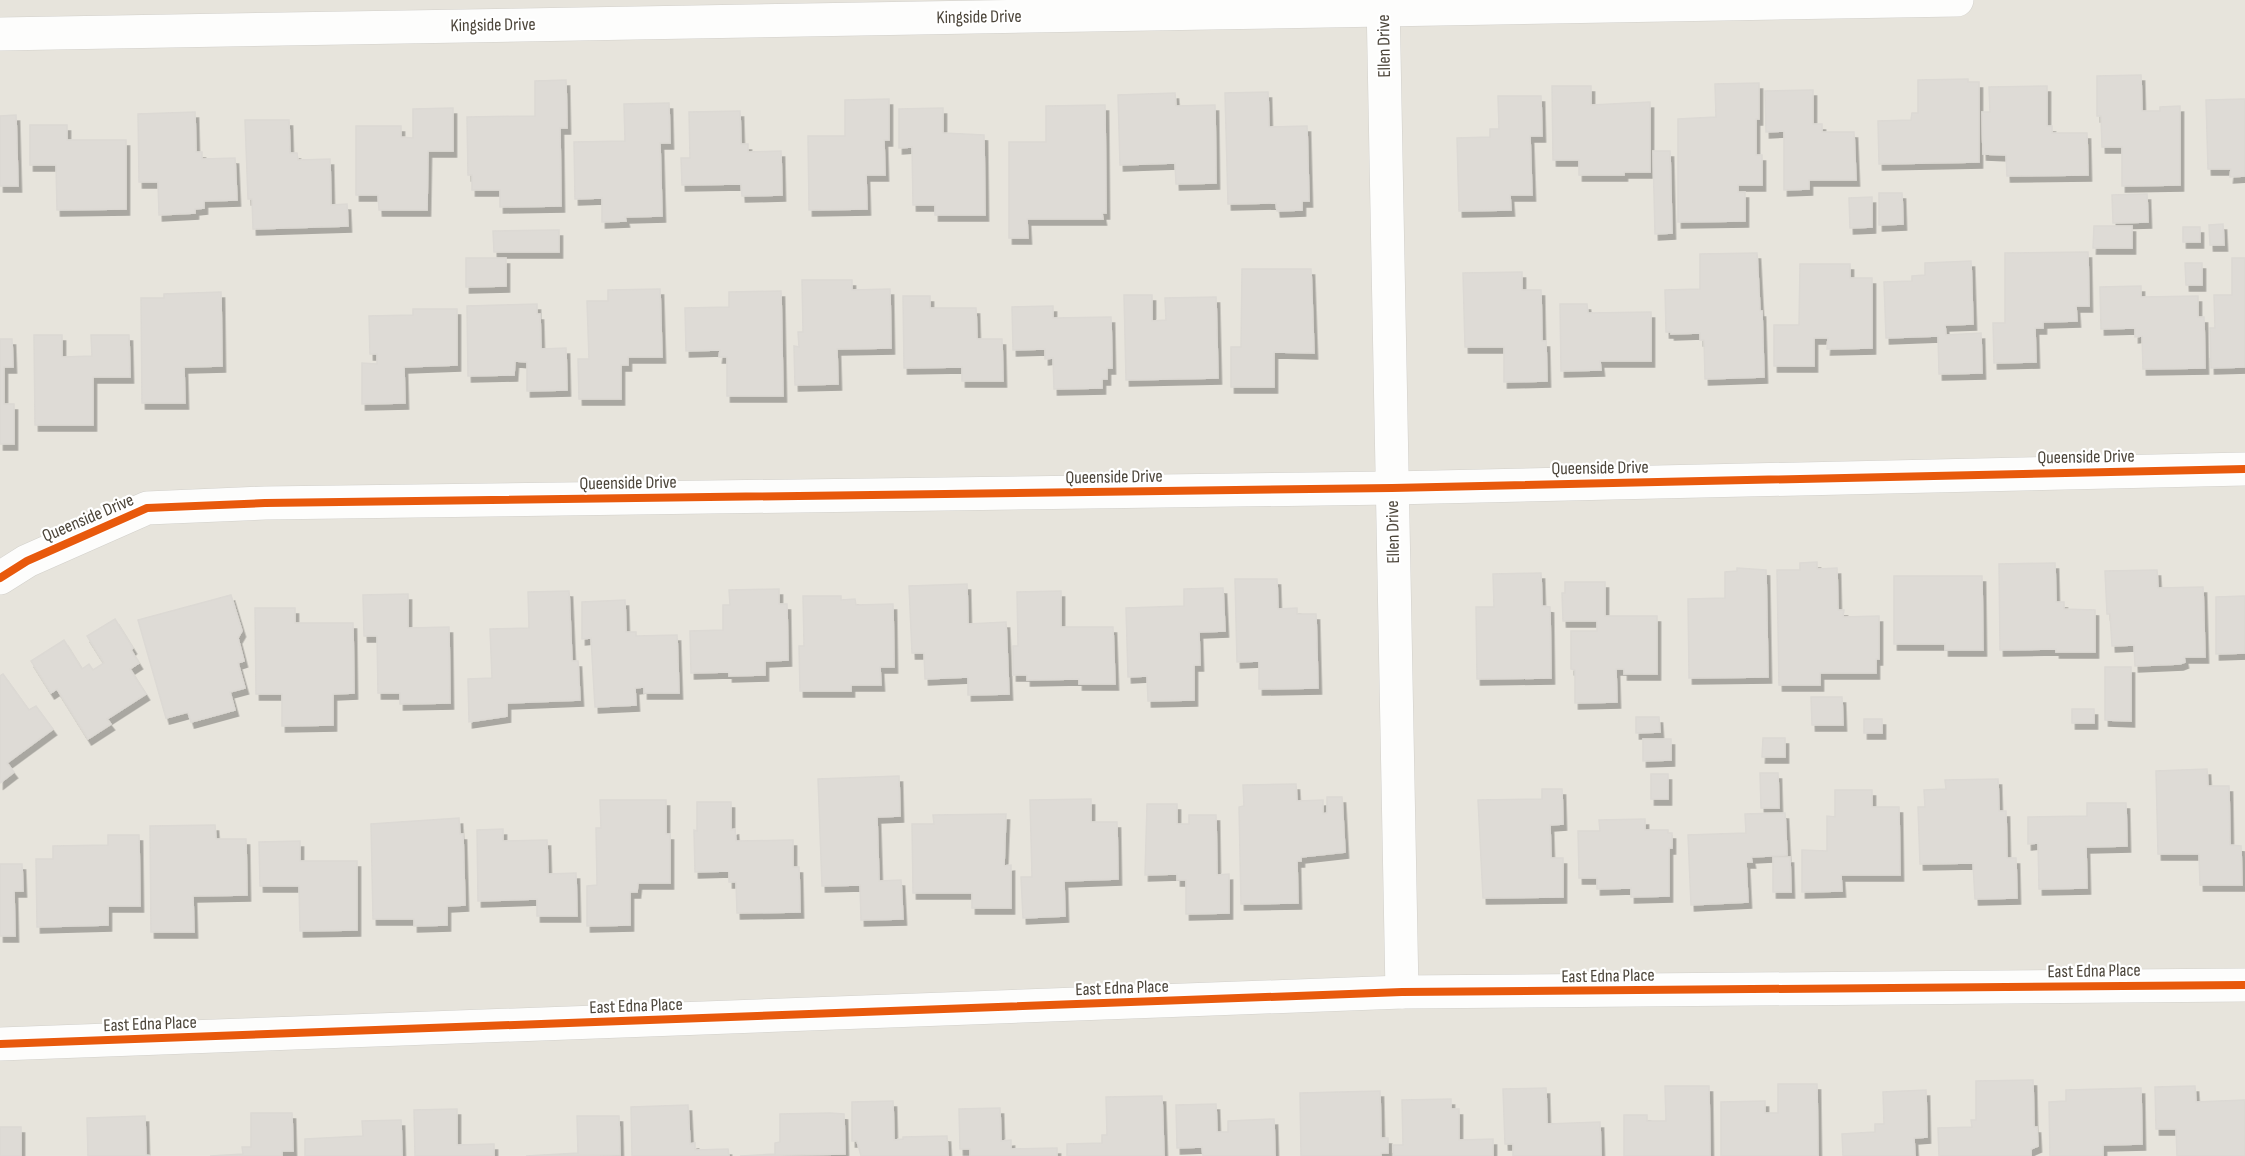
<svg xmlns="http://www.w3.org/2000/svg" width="2245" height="1156" font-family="'Sofia Sans Condensed',sans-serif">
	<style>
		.residential { fill: #e7e4dc }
		.building { fill: #dedbd6; stroke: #dcd9d4; stroke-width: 1.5; filter: url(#shadow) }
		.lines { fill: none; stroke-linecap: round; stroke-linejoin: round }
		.minor-casing { stroke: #d2d0cb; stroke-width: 34 }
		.minor { stroke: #fdfdfc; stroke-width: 33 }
		.cycleway-casing { stroke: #fff; stroke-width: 11 }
		.cycleway { stroke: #e8590c; stroke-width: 8 }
		.labels { text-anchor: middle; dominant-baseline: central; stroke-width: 4.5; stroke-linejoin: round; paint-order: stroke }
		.street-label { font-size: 18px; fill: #4b4439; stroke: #fff }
	</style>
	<defs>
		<filter id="shadow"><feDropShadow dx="3.5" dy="6" stdDeviation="0" flood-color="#0004"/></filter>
	</defs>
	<rect width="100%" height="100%" fill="#f4f2ee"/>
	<!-- residential -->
	<rect class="residential" x="0" y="0" width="2245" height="1156"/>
	<!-- building -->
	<g class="building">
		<path d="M2141,75L2142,111H2160V107L2180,106V185L2122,186V147H2102L2101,116H2097V76Z"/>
		<path d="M1968,79V82H1979V162L1879,164L1878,121L1911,120L1912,113H1918V80Z"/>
		<path d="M566,80L567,128H560L561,206L500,207V190H472V175H468L467,117L535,116V81Z"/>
		<path d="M1759,83V119H1756V155H1762V185H1738V192H1745V221L1678,222V119L1716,117L1715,84Z"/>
		<path d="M1552,86H1591V105L1650,102V172H1624V175H1579V160H1553Z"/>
		<path d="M2047,86V126H2052V133H2087L2088,175L2007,176L2006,155L1983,154L1982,112H1990L1989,87Z"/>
		<path d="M1813,90V124H1822V132H1854L1856,180H1809V189L1784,190V131L1766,132L1765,91Z"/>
		<path d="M1268,92L1269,127L1307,126L1309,201H1302V210L1277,211L1276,203L1228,204L1225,93Z"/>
		<path d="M1175,93L1176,106L1215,105L1216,183L1176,184L1175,163L1120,165L1118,95Z"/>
		<path d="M1498,96H1541L1542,136H1530L1532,195H1510L1511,210L1459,211L1457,138L1490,137V129H1499Z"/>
		<path d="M889,99V140H884L885,175H866L867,209L809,210L808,136H845V100Z"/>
		<path d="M2245,99V176L2230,177L2231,169H2208L2206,100Z"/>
		<path d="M669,103L670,143H660L662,216L625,217L626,221L602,222V198L575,199L574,142L625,141L624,104Z"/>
		<path d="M1105,105L1106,213H1102L1103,219H1027L1028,238H1009V142H1046V106Z"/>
		<path d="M453,108V151H428L427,210H379L378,195H356V126H401V137L413,138V109Z"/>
		<path d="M943,108V133L984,135L985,215H935V205H913L912,147L899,148V109Z"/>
		<path d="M740,111L741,144H748V152L781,151L782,195L742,196L741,184L682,185L681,158H690L689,112Z"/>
		<path d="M195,112L196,152H202V159L235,158L237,200L204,201V208L195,209V213L159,215L158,182H139L138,114Z"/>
		<path d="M16,115L18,186H0V116Z"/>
		<path d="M245,120H289L290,153H297L298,160L330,159L331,205L347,204L348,226L253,229L252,199H248Z"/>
		<path d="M30,125H67V140H126V209L57,210L56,165H30Z"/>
		<path d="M1653,151H1670L1672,233L1655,234Z"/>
		<path d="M1879,193H1902L1903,224L1879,225Z"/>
		<path d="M2147,194L2148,222L2113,223L2112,195Z"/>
		<path d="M1872,197V227L1850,228L1849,198Z"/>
		<path d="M2223,224L2224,245H2210L2209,225Z"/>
		<path d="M2094,226H2132V248H2093Z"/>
		<rect x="2183" y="227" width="17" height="15"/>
		<path d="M559,230V252H494L493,231Z"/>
		<path d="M2088,252L2089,306H2076L2077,321L2043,322V328H2035L2036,362L1994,363L1993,323H2005V253Z"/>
		<path d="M1757,253L1760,311H1762L1764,377L1705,379L1704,340H1700V333L1671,334V332H1666L1665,290L1700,289V254Z"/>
		<path d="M466,258H506V286L466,287Z"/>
		<path d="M2232,258H2245V367L2211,368L2210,328H2215L2214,295H2232Z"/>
		<path d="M1971,261L1973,324L1945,325L1946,335L1981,333L1982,373L1939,374L1938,336L1886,338L1884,282L1912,281V276L1925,275V263Z"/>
		<path d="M2185,263H2202V285H2186Z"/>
		<path d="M1800,264H1850V278H1872V348L1827,349L1828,338H1814V366H1774V325H1799Z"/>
		<path d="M1242,269H1311L1314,353L1274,352V387H1231V347H1241Z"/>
		<path d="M1522,272V290H1541L1542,341H1546L1547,381L1504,382V347H1465L1463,273Z"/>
		<path d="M802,280H852V290L890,289L891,348L837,349L838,384L795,385L794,346L799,347L798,332H803Z"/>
		<path d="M2141,286V297L2198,296V317H2204L2205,368L2143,369L2142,336L2135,337V328L2101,329L2100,287Z"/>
		<path d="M660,289L662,357H628V365H621V399H579L578,359H589L587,301H608V290Z"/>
		<path d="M781,291L783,396H727V357H719L720,350L686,351L685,308L729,307V292Z"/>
		<path d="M221,292L222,366L184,367L185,403H142L141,298H164V294Z"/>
		<path d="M1124,295H1152V321L1166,320L1165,298L1216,297L1218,378L1126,380Z"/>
		<path d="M903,296H930V308H976L977,339H1002L1003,381H962V367L904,368Z"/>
		<path d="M537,304V314H540L541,349L566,348L567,390L527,391V362L515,361L514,375L468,376L467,306Z"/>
		<path d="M1560,304H1587L1588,313L1651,312V361H1600L1601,370L1561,371Z"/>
		<path d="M1053,306V318L1111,317L1112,368H1107V379H1102V388L1054,389L1053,358L1045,359V349L1013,350L1012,307Z"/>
		<path d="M413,309H457V365L404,367L405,403L362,404V363L377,364V354H370L369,316L413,315Z"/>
		<path d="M34,335H62V357L92,356L91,335H129L130,377H93V425H35Z"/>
		<path d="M0,339H12L13,367H4V404H14V444H0Z"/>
		<path d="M1817,562V569L1837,568L1838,610H1844L1843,617L1879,616V659H1876V673H1820V685H1779L1777,570H1800V563Z"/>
		<path d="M2055,563L2056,602H2064V609L2095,610V652H2056V649L2000,650L1999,564Z"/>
		<path d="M1737,568L1766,570L1768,677L1689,678L1688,599L1725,598V572L1737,571Z"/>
		<path d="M2157,570L2158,588L2203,587L2205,657H2184L2185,662L2180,664L2135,666L2134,645L2112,646L2110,614H2107L2105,571Z"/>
		<path d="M1541,573L1542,606L1550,607L1551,678L1477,679L1476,607H1494L1493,574Z"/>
		<path d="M1894,576H1982L1983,650H1945V644H1894Z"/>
		<path d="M1235,579H1277L1278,609L1297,608V614H1316L1318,688L1259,689V661L1237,662Z"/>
		<path d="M1565,582H1605V616H1657V674H1624V669H1616L1617,702L1575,703V670L1571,669V631H1597V621H1563L1562,593H1565Z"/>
		<path d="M967,584L968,624L1006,622L1009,694L968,695V677L925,679L924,653H912L909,586Z"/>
		<path d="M1223,588L1225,631L1199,632L1200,665H1194V700L1148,701L1147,676L1128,677L1126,608L1184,606V589Z"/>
		<path d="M779,589V604H787L788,660L765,661V675L729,676V672L691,673L690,631L723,630V605H730L729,590Z"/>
		<path d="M569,591L572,661H578L580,700L507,703V716L469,722L468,679L492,678L490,629L529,628L528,592Z"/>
		<path d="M1061,591V627H1113L1115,684H1079V679L1027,680V675H1013V646H1018L1017,592Z"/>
		<path d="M408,594V628L449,627L450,703L400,704V693H378L377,636H364L363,595Z"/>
		<path d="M231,595L242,631L238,638L244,661L238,663L245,688L230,692L235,710L191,722L188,712L166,718L138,620Z"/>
		<path d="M803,596H841V600L855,599L856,605L893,604L894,667H880L881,685H851V691H800L799,646H804Z"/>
		<path d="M2245,596V653L2216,654V597Z"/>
		<path d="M625,600L626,632H636V636L677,635L679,693H644V687L635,688L636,705L595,707L591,638L582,639V602Z"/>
		<path d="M255,608H295V623H353L354,693L333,694V725L282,726V694H256Z"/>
		<path d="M115,619L133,648L131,650L139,663L130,669L146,694L107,719L111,724L88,739L57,689L51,693L31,661L64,640L82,669L89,664L93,670L104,663L87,636Z"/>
		<path d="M2105,667H2131V721L2105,720Z"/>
		<path d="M3,674L29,710L36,706L53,729L7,763L14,772L0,783V676Z"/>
		<path d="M1811,697H1842L1843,725H1812Z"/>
		<rect x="2072" y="709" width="22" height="14"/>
		<path d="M1636,717H1659L1660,732L1636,733Z"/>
		<rect x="1864" y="719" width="18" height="14"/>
		<path d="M1763,738H1785V757H1762Z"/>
		<path d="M1643,739H1671V760L1643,761Z"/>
		<path d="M2207,769L2208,786H2229L2230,845L2241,846L2242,885H2200L2199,854H2158L2156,771Z"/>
		<path d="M1760,773H1778L1779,808H1761Z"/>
		<rect x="1651" y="774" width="17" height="25"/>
		<path d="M899,776L900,816L877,817L879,881L901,880L903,919L861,920L860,885L822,886L818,779Z"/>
		<path d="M1998,779L1999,811H2006L2007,858H2016L2017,898L1975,899L1973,863L1920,864L1918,807H1925L1924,790L1946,789L1945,780Z"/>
		<path d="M1296,784L1297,801L1323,800V814L1327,813V797H1342L1345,852L1301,857V861H1297L1298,903L1241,904L1239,807L1244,806L1243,785Z"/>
		<path d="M1542,789H1562L1563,824L1550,825L1551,858H1563V897L1483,898L1478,800L1542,799Z"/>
		<path d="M1835,790H1872V807H1899L1900,875H1841L1842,891L1802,892V850L1827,851V816L1835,817Z"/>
		<path d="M1091,799V822H1117L1118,879L1064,881L1065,916L1023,918L1021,877H1032L1030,800Z"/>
		<path d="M600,800H666V834H670V883H638L637,892H630V925L587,926V886L597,885L596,828H601Z"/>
		<path d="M697,802H731V830L735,829L736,841L793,840V867H799L800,912L737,913L736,882H729V871L695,872L694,830L697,831Z"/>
		<path d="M2087,803H2126L2127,846L2086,847L2087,888L2039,889L2038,843L2028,844V817L2087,816Z"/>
		<path d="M1147,804H1177V824H1189V815H1216L1217,875L1229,874V913L1186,914V880H1177V874L1145,875Z"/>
		<path d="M1785,813L1787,855L1751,857L1752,862H1746L1748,902L1691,905L1688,835L1746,833L1745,814Z"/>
		<path d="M1006,814L1004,866L1011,865V908H972V893H913L912,824H934L933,815Z"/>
		<path d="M459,818L460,834H463L465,905L447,906V925L414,926V919H373L371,824Z"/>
		<path d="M1645,819V830H1668V833H1672V848H1669V896L1631,897V888L1597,889V878H1579L1578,831H1600L1599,820Z"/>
		<path d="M215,825L216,839H246L247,895L193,896L194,932H151L150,826Z"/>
		<path d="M503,829V841L547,840L548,874L576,873L577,916H537V899L478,901L477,830Z"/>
		<path d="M108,835H139L140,906H108V925L37,927L36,859H53V846L108,845Z"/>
		<path d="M300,841V861H357V930L300,931L299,886H260L259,842Z"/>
		<path d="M1773,857H1790L1791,892H1773Z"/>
		<path d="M0,864H22L23,891H14L15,936H0Z"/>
		<path d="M2033,1080L2034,1127H2037L2038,1146L2031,1149V1156H1939L1938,1128L1972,1127L1971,1120H1976V1081Z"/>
		<path d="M1778,1084H1817L1818,1156H1721V1102L1765,1101V1113H1778Z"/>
		<path d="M1665,1086H1709L1710,1156H1624V1115H1647V1121H1666Z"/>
		<path d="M2195,1086L2196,1102L2245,1100V1156H2177L2176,1129H2156L2155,1087Z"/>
		<path d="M1546,1088L1547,1124L1600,1122L1601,1156H1513V1144H1505L1503,1089Z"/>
		<path d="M2141,1088L2142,1144L2103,1145V1156H2050L2049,1102L2066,1101V1090Z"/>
		<path d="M1926,1090L1927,1137L1914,1138L1915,1156H1843L1842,1134L1875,1132V1124H1884L1883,1092Z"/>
		<path d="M1380,1091L1381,1138H1388V1153H1381V1156H1301L1300,1093Z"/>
		<path d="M1162,1096L1164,1156H1067V1144L1102,1143V1135H1107L1106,1097Z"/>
		<path d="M1451,1099V1109H1459V1140L1493,1139V1156H1394L1393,1145H1403L1402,1100Z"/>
		<path d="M893,1101L894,1140L903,1139V1137L947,1136L948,1156H861L857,1141H852V1102Z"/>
		<path d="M1216,1104L1217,1132H1228V1121L1274,1119L1275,1156H1203L1202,1147L1177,1148L1176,1105Z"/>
		<path d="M688,1105L690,1144L695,1143V1150L728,1149L729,1156H632L631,1107Z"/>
		<path d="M1000,1108L1001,1141L1011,1140V1149L1057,1148V1156H970V1149H960L959,1109Z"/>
		<path d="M457,1109V1145L494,1144V1156H415L414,1110Z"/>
		<path d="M251,1113H292L293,1151H282V1156H210L243,1154L242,1147H251Z"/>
		<path d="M830,1113L844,1114L845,1154L740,1156L775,1154V1143L780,1142V1114Z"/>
		<path d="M145,1116L146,1155L151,1156H88L87,1118Z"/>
		<path d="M577,1116H619L620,1155L526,1156L578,1153Z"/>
		<path d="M401,1120L402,1156H305V1139L363,1136L362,1121Z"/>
		<rect x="0" y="1127" width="21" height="29"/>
	</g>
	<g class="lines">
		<defs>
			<g id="minor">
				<path d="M1383,0L1402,992"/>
				<path d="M0,34L1957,0"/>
				<path d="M0,578L27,561L147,508L265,503L1392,488L2245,469"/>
				<path d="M0,1044L1402,992L2245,985"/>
			</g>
		</defs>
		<!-- minor casing -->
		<use href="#minor" class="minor-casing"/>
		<!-- minor -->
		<use href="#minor" class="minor"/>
		<defs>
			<g id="cycleway">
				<path d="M0,578L27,561L147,508L265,503L1392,488L2245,469"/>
				<path d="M0,1044L1402,992L2245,985"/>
			</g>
		</defs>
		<!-- cycleway casing -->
		<use href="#cycleway" class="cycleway-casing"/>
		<!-- cycleway -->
		<use href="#cycleway" class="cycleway"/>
	</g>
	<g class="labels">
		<!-- street labels -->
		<g class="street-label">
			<text transform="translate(979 17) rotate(-1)">Kingside Drive</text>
			<text transform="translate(493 25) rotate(-1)">Kingside Drive</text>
			<text transform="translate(1384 46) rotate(-91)">Ellen Drive</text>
			<text transform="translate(2086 457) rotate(-1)">Queenside Drive</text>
			<text transform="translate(1600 468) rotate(-1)">Queenside Drive</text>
			<text transform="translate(1114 477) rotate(-1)">Queenside Drive</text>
			<text transform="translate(628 483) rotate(-1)">Queenside Drive</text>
			<text transform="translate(88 518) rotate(-23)">Queenside Drive</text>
			<text transform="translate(1393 532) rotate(-91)">Ellen Drive</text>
			<text transform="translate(2094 971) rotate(-1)">East Edna Place</text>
			<text transform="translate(1608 976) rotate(-1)">East Edna Place</text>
			<text transform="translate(1122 988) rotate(-2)">East Edna Place</text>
			<text transform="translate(636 1006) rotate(-2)">East Edna Place</text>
			<text transform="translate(150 1024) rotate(-2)">East Edna Place</text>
		</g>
	</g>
</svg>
